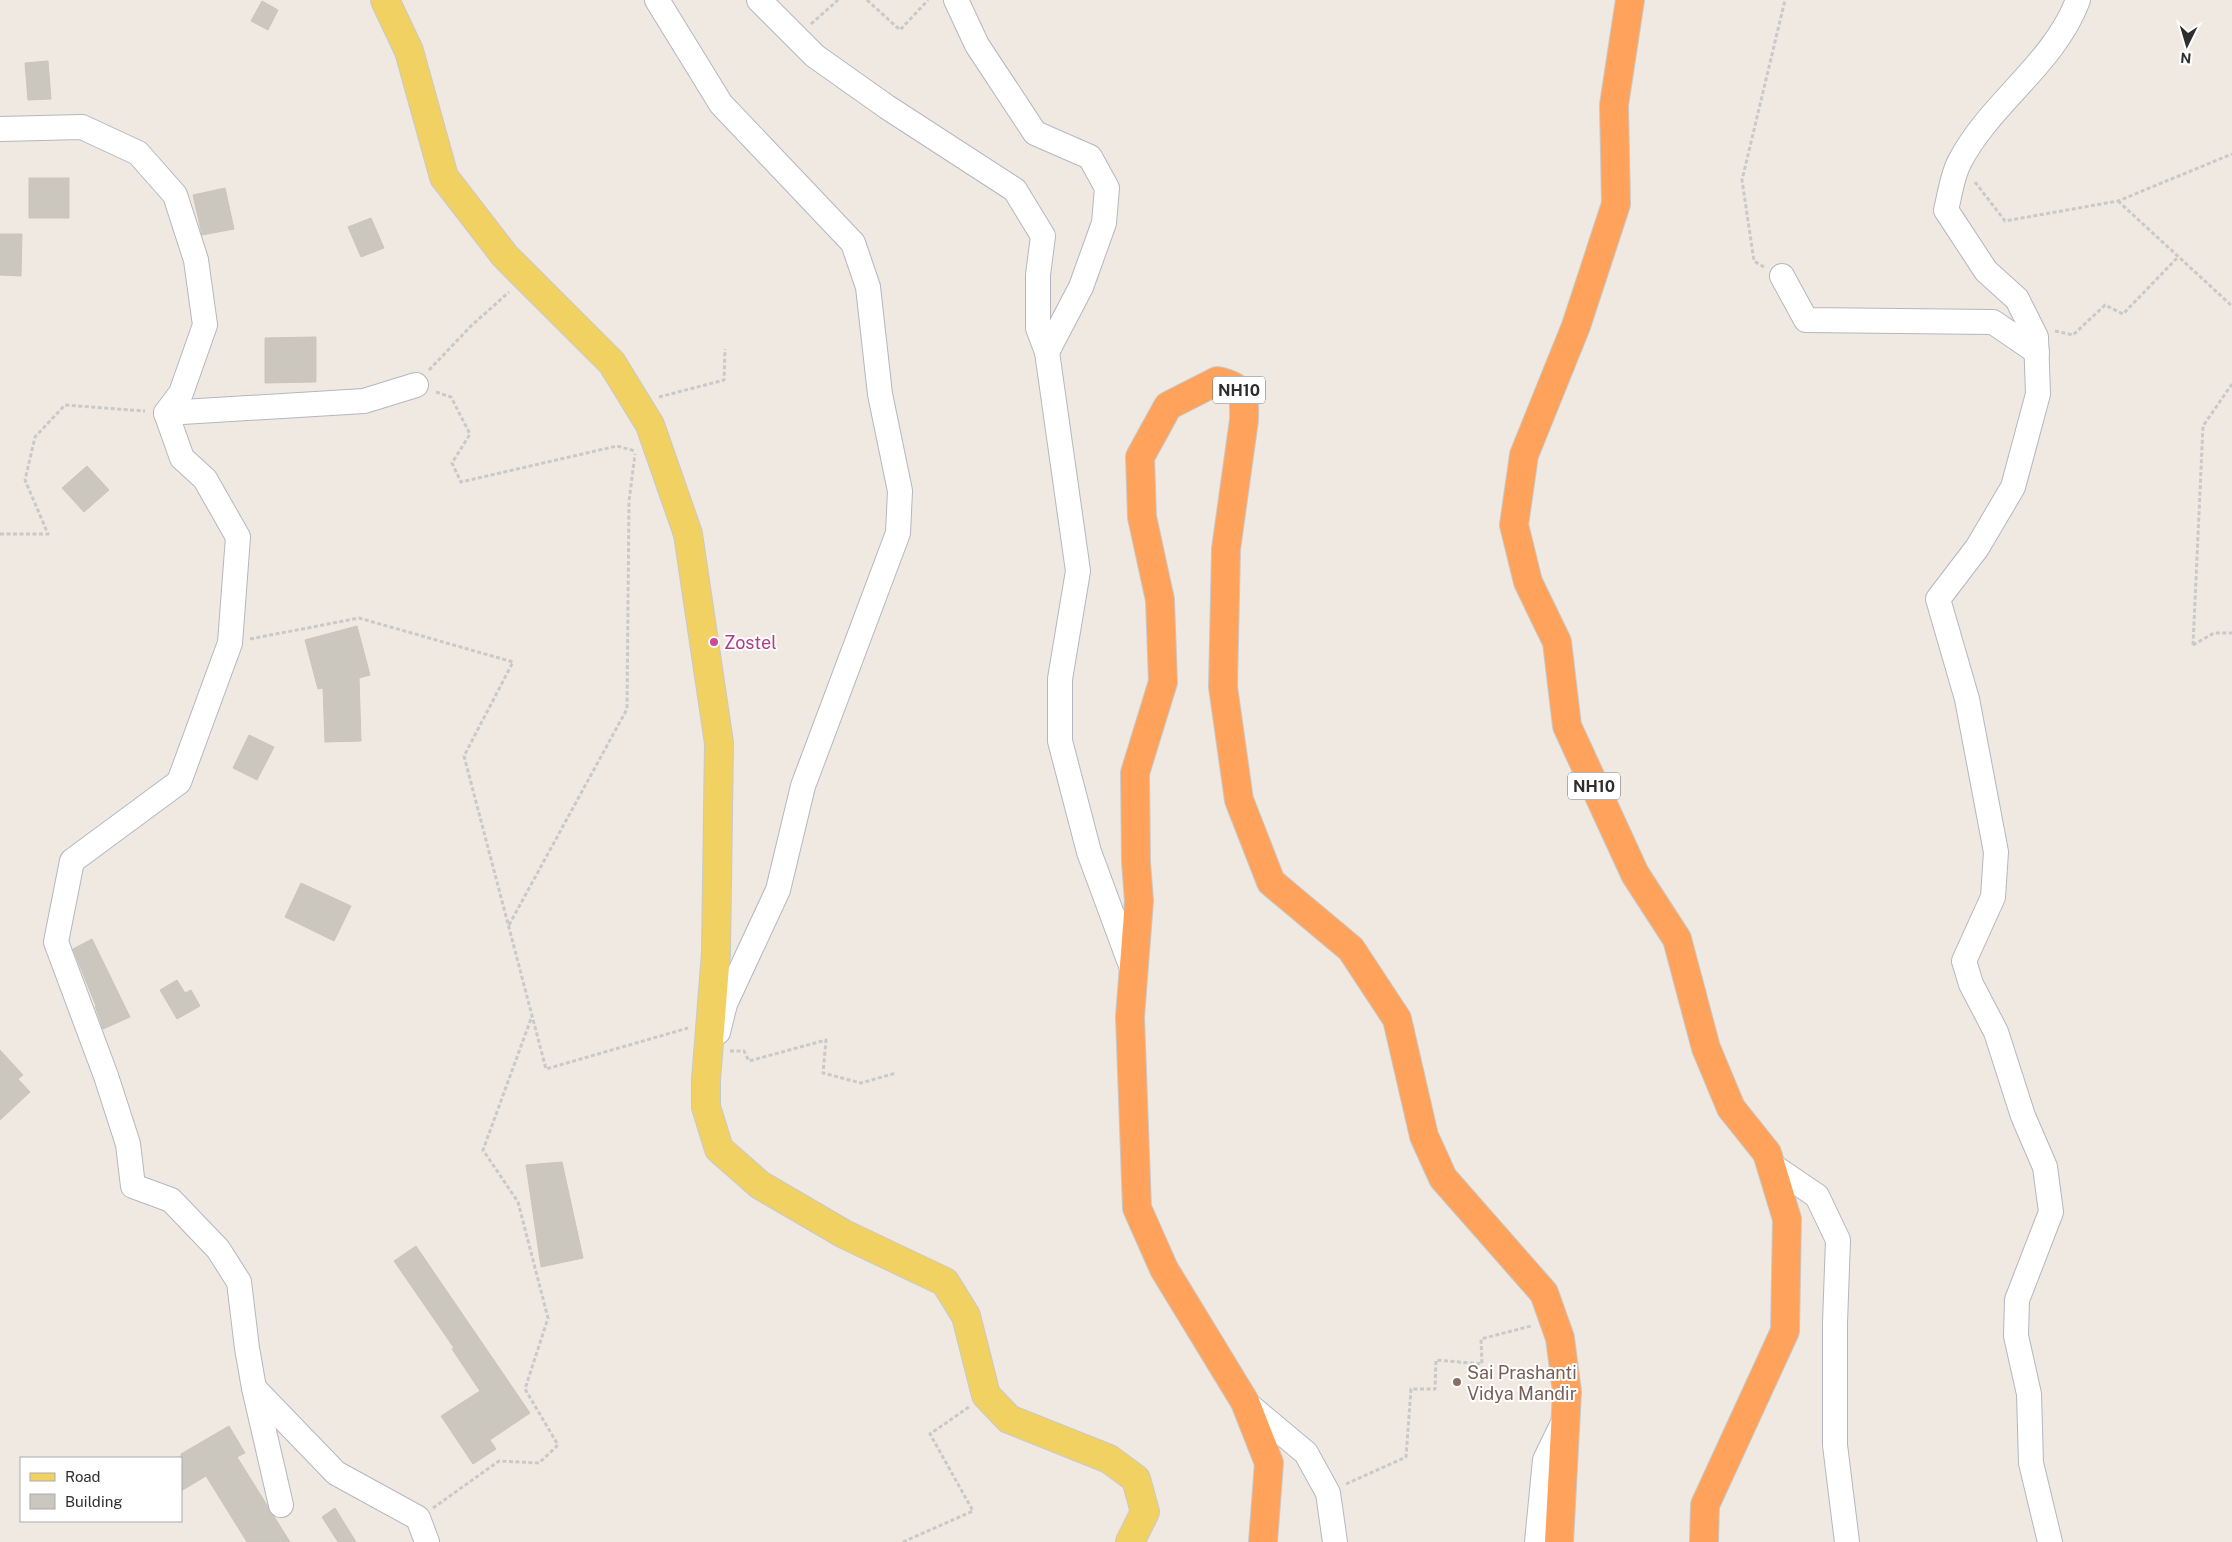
<svg xmlns="http://www.w3.org/2000/svg" width="2232" height="1542" font-family="'Public Sans',sans-serif">
	<style>
		.building { fill: #cbc7bf; stroke: #cbc5ba }
		.lines { fill: none; stroke-linecap: round; stroke-linejoin: round }
		.minor-casing { stroke: #b4b7c1; stroke-width: 26 }
		.major-casing { stroke: #c9c9c9; stroke-width: 30 }
		.highway-casing { stroke: #c9c9c9; stroke-width: 30 }
		.path { stroke: #c9c9c9; stroke-width: 3; stroke-dasharray: 4 2.5; stroke-linecap: butt }
		.minor { stroke: #fff; stroke-width: 24 }
		.major { stroke: #f2d163; stroke-width: 28 }
		.highway { stroke: #ffa35c; stroke-width: 28 }
		.hotel-dot { fill: #d1479c; stroke: #fff; stroke-width: 2 }
		.education-dot { fill: #8d6e63; stroke: #fff; stroke-width: 2 }
		.labels { text-anchor: middle; dominant-baseline: central; stroke-width: 4; stroke-linejoin: round; paint-order: stroke }
		.shield { fill: #fff; stroke: #6d6d6d; stroke-width: 1 }
		.shield-label { font-size: 16px; font-weight: bold; fill: #2e2e2e }
		.hotel-label { font-size: 18px; fill: #b23c85; stroke: #fff; text-anchor: start }
		.education-label { font-size: 18px; fill: #785e54; stroke: #fff; text-anchor: start }
	</style>
	<rect width="100%" height="100%" fill="#efe9e1"/>
	<!-- building -->
	<g class="building">
		<path d="M262,1L278,10L268,30L251,21Z"/>
		<path d="M48,61L51,99L28,100L25,63Z"/>
		<rect x="29" y="178" width="40" height="40"/>
		<path d="M225,188L234,229L202,235L193,195Z"/>
		<path d="M371,218L384,248L361,257L348,227Z"/>
		<path d="M0,234H22L21,276L0,275Z"/>
		<path d="M316,337V382L265,383V338Z"/>
		<path d="M87,466L109,490L84,512L62,488Z"/>
		<path d="M357,626L370,675L359,678L361,741L325,742L323,688L318,689L305,640Z"/>
		<path d="M249,735L274,747L257,780L233,768Z"/>
		<path d="M301,883L351,906L334,941L285,917Z"/>
		<path d="M92,939L130,1017L103,1029L95,1006H96L73,949Z"/>
		<path d="M177,980L185,993L191,990L200,1006L177,1019L160,990Z"/>
		<path d="M0,1050L23,1075L18,1079L30,1092L0,1120Z"/>
		<path d="M562,1162L583,1258L541,1267L526,1165Z"/>
		<path d="M416,1246L530,1413L490,1440L496,1449L473,1464L441,1416L480,1391L452,1349L454,1348L394,1261Z"/>
		<path d="M229,1426L245,1453L237,1457L290,1542H247L206,1476L181,1491V1454Z"/>
		<path d="M335,1508L356,1542H338L322,1517Z"/>
	</g>
	<g class="lines">
		<defs>
			<g id="minor">
				<path d="M657,0L721,104L853,243L868,287L880,394L900,491L898,533L803,786L778,890L725,1004L718,1032"/>
				<path d="M759,0L815,56L887,107L1015,190L1043,236L1038,275V328L1047,352L1078,571L1060,679V741L1089,852L1133,971"/>
				<path d="M956,0L977,45L1035,133L1090,157L1107,188L1104,223L1081,287L1047,352"/>
				<path d="M0,129L82,127L138,153L175,195L196,260L205,325L181,393L166,413L182,458L205,479L238,537L230,643L179,782L72,861L56,942L106,1076L128,1144L133,1186L171,1200L218,1249L239,1282L247,1348L254,1388L281,1505"/>
				<path d="M1782,276L1806,320L1993,322L2037,352"/>
				<path d="M166,413L364,401L416,385"/>
				<path d="M1770,1164L1817,1196L1838,1240L1835,1323V1445L1847,1542"/>
				<path d="M254,1388L336,1473L418,1518L427,1542"/>
				<path d="M1245,1402L1306,1453L1328,1493L1335,1542"/>
				<path d="M1537,1542L1545,1460L1564,1421"/>
				<path d="M2050,1542L2031,1463L2029,1394L2016,1336L2017,1300L2051,1212L2045,1167L2023,1116L1996,1032L1971,984L1964,961L1993,897L1996,852L1967,699L1938,599L1977,548L2013,487L2038,394L2036,337L2017,299L1986,271L1946,210C1950,195 1952,175 1960,161C1991,102 2054,64 2078,0"/>
			</g>
			<path id="major" d="M385,0L409,51L444,177L505,256L612,363L650,425L688,534L719,743L716,953L706,1080V1107L719,1149L760,1185L844,1234L945,1282L966,1316L986,1395L1009,1419L1109,1459L1136,1479L1145,1512L1130,1542"/>
			<g id="highway">
				<path d="M1630,0L1614,105L1616,204L1576,326L1524,455L1514,525L1528,582L1557,642L1567,726L1635,874L1677,939L1706,1048L1731,1108L1767,1153L1787,1219L1785,1331L1705,1505L1704,1542"/>
				<path d="M1263,1542L1269,1463L1245,1402L1164,1269L1137,1208L1130,1017L1139,901L1136,862L1135,773L1163,682L1160,600L1142,517L1140,457L1168,406L1217,381C1243,386 1245,395 1244,420L1226,549L1223,687L1239,800L1271,882L1351,949L1397,1019L1424,1136L1443,1178L1544,1293L1560,1338L1567,1392L1559,1542"/>
			</g>
		</defs>
		<!-- minor casing -->
		<use href="#minor" class="minor-casing"/>
		<!-- major casing -->
		<use href="#major" class="major-casing"/>
		<!-- highway casing -->
		<use href="#highway" class="highway-casing"/>
		<!-- path -->
		<g class="path">
			<path d="M867,0L900,30L928,0"/>
			<path d="M811,24L838,0"/>
			<path d="M1975,182L2005,221L2118,201L2232,154"/>
			<path d="M2118,201L2232,306"/>
			<path d="M1764,267L1754,261L1742,180L1785,0"/>
			<path d="M2055,331L2073,335L2105,305L2123,314L2178,257"/>
			<path d="M429,370L471,326L509,292"/>
			<path d="M436,392L451,397L470,434L452,463L461,482L617,446L635,451"/>
			<path d="M659,397L724,380L725,349"/>
			<path d="M0,534H48L25,480L35,437L65,405L145,411"/>
			<path d="M250,639L359,618L513,662L464,756L546,1069L688,1028"/>
			<path d="M2193,645L2203,426L2232,384"/>
			<path d="M2193,645L2214,633H2232"/>
			<path d="M509,925L627,709L629,501L635,454"/>
			<path d="M730,1051H744L749,1061L826,1040L823,1073L861,1083L896,1073"/>
			<path d="M1346,1484L1406,1457L1411,1389H1435L1436,1360L1482,1364L1481,1339L1531,1326"/>
			<path d="M433,1508L499,1461L539,1463L558,1445L525,1389L548,1318L518,1202L483,1150L532,1016"/>
			<path d="M903,1542L973,1511L930,1434L969,1407"/>
		</g>
		<!-- minor -->
		<use href="#minor" class="minor"/>
		<!-- major -->
		<use href="#major" class="major"/>
		<!-- highway -->
		<use href="#highway" class="highway"/>
	</g>
	<!-- markers -->
	<circle class="hotel-dot" cx="714" cy="642" r="5"/>
	<circle class="education-dot" cx="1457" cy="1382" r="5"/>
	<g class="labels">
		<!-- shield labels -->
		<g class="shield">
			<rect x="1213" y="376.5" width="52" height="27" rx="4"/>
			<rect x="1568" y="772.5" width="52" height="27" rx="4"/>
		</g>
		<g class="shield-label">
			<text x="1239" y="390">NH10</text>
			<text x="1594" y="786">NH10</text>
		</g>
		<!-- hotel labels -->
		<g class="hotel-label">
			<text x="724" y="642">Zostel</text>
		</g>
		<!-- education labels -->
		<g class="education-label">
			<text x="1467" y="1372">Sai Prashanti<tspan x="1467" dy="21">Vidya Mandir</tspan></text>
		</g>
	</g>
	<!-- legend -->
	<rect x="20" y="1457" width="162" height="65" fill="#ffffff" stroke="#ababab"/>
	<rect x="30" y="1473" width="25" height="8" fill="#f2d163" stroke="#ababab"/>
	<text x="65" y="1482" font-size="15" fill="#2e2e2e">Road</text>
	<rect x="30" y="1494" width="25" height="15" fill="#cbc7bf" stroke="#ababab"/>
	<text x="65" y="1507" font-size="15" fill="#2e2e2e">Building</text>
	<!-- north arrow -->
	<g transform="translate(2187 45) rotate(185)" stroke="#ffffff" stroke-width="4" paint-order="stroke">
	<path d="M0-4L9 19L0 12L-9 19Z" fill="#2e2e2e"/>
	<text y="-8" font-size="14" font-weight="bold" text-anchor="middle" fill="#2e2e2e">N</text>
	</g>
</svg>
